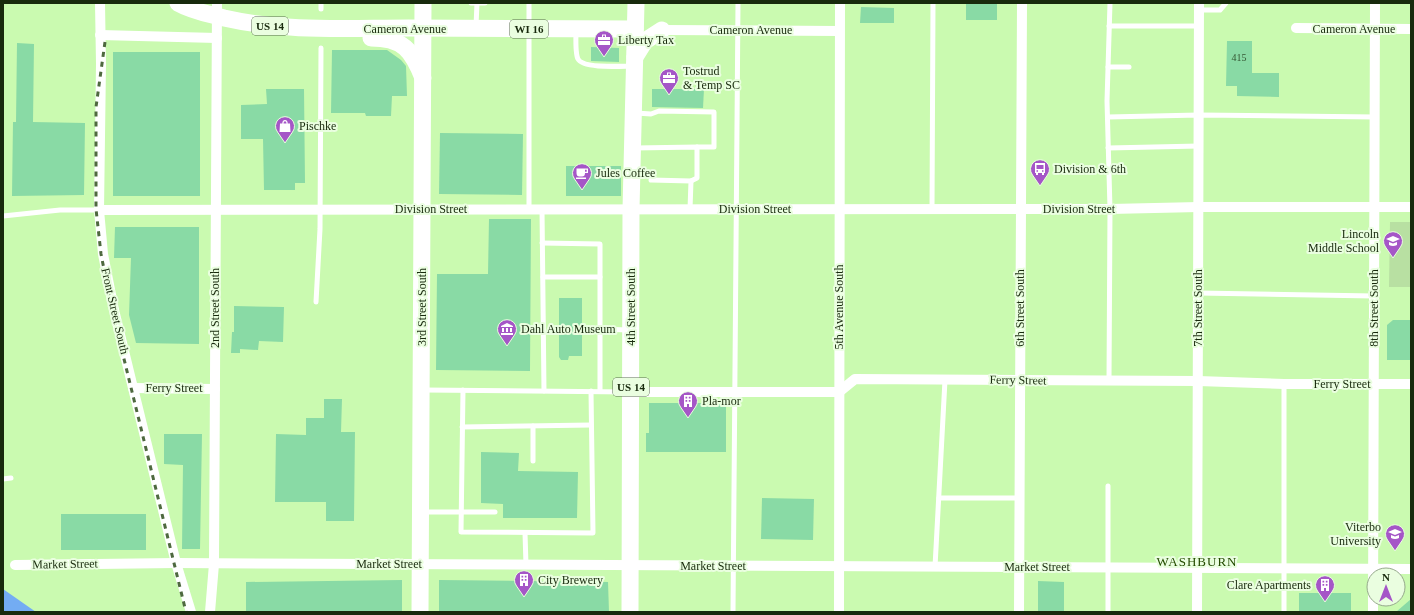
<svg xmlns="http://www.w3.org/2000/svg" width="1414" height="615" font-family="'Times New Roman',serif">
	<style>
		.green { fill: #b8e0a2 }
		.water { fill: #73acf3 }
		.building { fill: #89daa5 }
		.lines { fill: none; stroke-linecap: round; stroke-linejoin: round }
		.service { stroke: #fff; stroke-width: 5 }
		.minor { stroke: #fff; stroke-width: 10 }
		.primary { stroke: #fff; stroke-width: 17 }
		.trunk { stroke: #fff; stroke-width: 17 }
		.rail { stroke: #4e693f; stroke-width: 3; stroke-dasharray: 5 5; stroke-linecap: butt }
		.labels { text-anchor: middle; dominant-baseline: central; stroke-width: 4; stroke-linejoin: round; paint-order: stroke }
		.number-label { font-size: 10px; fill: #345633 }
		.shield { fill: #eafee0; stroke: #576a4c; stroke-width: 1 }
		.shield-label { font-size: 11px; font-weight: bold; fill: #182a0d }
		.street-label { font-size: 12px; fill: #182a0d; stroke: #eafee0 }
		.poi-label { font-size: 12px; fill: #182a0d; stroke: #eafee0; text-anchor: start }
		.neighbourhood-label { font-size: 13px; letter-spacing: 1px; fill: #244c00; stroke: #eafee0 }
	</style>
	<rect width="100%" height="100%" fill="#cafab0"/>
	<!-- green -->
	<path class="green" d="M1390,222H1411V287H1389Z"/>
	<!-- water -->
	<path class="water" d="M3,589L36,612H3Z"/>
	<!-- building -->
	<g class="building">
		<rect x="966" y="3" width="31" height="17"/>
		<path d="M861,7L894,8V23H860Z"/>
		<path d="M1227,41H1252V73H1279V97L1237,96V86H1226Z"/>
		<path d="M17,43L34,44L33,122L85,123L84,195L12,196L13,122H16Z"/>
		<path d="M591,47L619,48V62L591,61Z"/>
		<path d="M332,50H387L401,60L406,66L407,96H392L391,116H366L365,113H331Z"/>
		<rect x="113" y="52" width="87" height="144"/>
		<path d="M266,89H304L305,183H295V190H264L263,139H241V105L267,104Z"/>
		<path d="M652,89H704L703,108L652,107Z"/>
		<path d="M440,133L523,134L522,195L439,194Z"/>
		<rect x="566" y="166" width="55" height="30"/>
		<path d="M489,219H531L530,371L436,370L437,274H488Z"/>
		<path d="M115,227H199V344L136,343L129,315L131,258H114Z"/>
		<path d="M559,298H582V356H569L568,360H561L559,357Z"/>
		<path d="M234,306L284,307L283,342L259,341L258,350L240,349V353H231L232,332H234Z"/>
		<path d="M1393,320H1411V360H1387V325Z"/>
		<path d="M324,399H342L341,432H355L354,521H326V502H275L276,434L306,435V418H324Z"/>
		<path d="M649,403H726V452H646V433H649Z"/>
		<path d="M164,434H202L200,549H182L183,465L164,464Z"/>
		<path d="M481,452L519,453L518,471L578,472L577,518H503V504L481,503Z"/>
		<path d="M762,498L814,499L813,540L761,539Z"/>
		<rect x="61" y="514" width="85" height="36"/>
		<path d="M402,580V612H246V582Z"/>
		<path d="M439,580L608,582L609,612H439Z"/>
		<path d="M1038,581L1064,582V612H1038Z"/>
		<rect x="1299" y="593" width="52" height="19"/>
		<path d="M1411,599V612H1396Z"/>
	</g>
	<g class="lines">
		<!-- service -->
		<g class="service">
			<path d="M471,3H485"/>
			<path d="M321,9V3"/>
			<path d="M1199,10H1220L1226,3"/>
			<path d="M476,26L477,3"/>
			<path d="M1109,26H1199"/>
			<path d="M576,30C576,37 575,53 578,59C583,69 622,66 633,66"/>
			<path d="M1108,67H1129"/>
			<path d="M636,113L651,114L659,111L714,112V147H697"/>
			<path d="M1108,117L1199,115L1375,117"/>
			<path d="M635,148L697,147V178L691,181"/>
			<path d="M1108,148L1199,146"/>
			<path d="M651,180L691,181L690,209"/>
			<path d="M529,209V3"/>
			<path d="M542,209L544,391"/>
			<path d="M932,209L933,3"/>
			<path d="M3,216L60,210H99"/>
			<path d="M542,243L600,244V391"/>
			<path d="M543,277H600"/>
			<path d="M1198,293L1374,296"/>
			<path d="M316,302L320,229L321,48"/>
			<path d="M600,329L629,330"/>
			<path d="M1109,381L1110,209L1107,101L1110,3"/>
			<path d="M424,390L628,392"/>
			<path d="M463,390L461,532L593,533L591,391"/>
			<path d="M462,427L591,425"/>
			<path d="M533,461V426"/>
			<path d="M3,479L11,478"/>
			<path d="M939,498H1020"/>
			<path d="M423,512H495"/>
			<path d="M525,533L526,565"/>
			<path d="M935,567L945,380"/>
			<path d="M733,612L738,3"/>
			<path d="M1108,612V486"/>
			<path d="M1284,612V384"/>
		</g>
		<!-- minor -->
		<g class="minor">
			<path d="M100,3L101,64L99,210L103,254L114,310L133,388L176,563L191,612"/>
			<path d="M1296,28L1411,29"/>
			<path d="M662,30L839,31"/>
			<path d="M100,35L217,38"/>
			<path d="M99,210L1110,209L1199,207H1411"/>
			<path d="M133,388L215,389"/>
			<path d="M631,392H839L855,379L1198,381L1284,384H1411"/>
			<path d="M15,565L176,563L1411,569"/>
			<path d="M210,612L214,564L217,3"/>
			<path d="M839,612L840,3"/>
			<path d="M1019,612L1022,3"/>
			<path d="M1197,612L1199,3"/>
			<path d="M1373,612L1375,3"/>
		</g>
		<!-- primary -->
		<g class="primary">
			<path d="M178,3C192,11 209,14 224,18C286,32 345,28 408,28C484,28 560,29 635,29"/>
			<path d="M371,38C403,38 412,50 423,78"/>
		</g>
		<!-- trunk -->
		<g class="trunk">
			<path d="M635,57L645,41L662,30"/>
			<path d="M420,612L423,3"/>
			<path d="M630,612L631,209L636,3"/>
		</g>
		<!-- rail -->
		<path class="rail" d="M105,42L96,107V209L101,254L112,310L186,612"/>
	</g>
	<!-- icons -->
	<defs>
		<symbol id="office-pin" viewBox="-11 -11 22 30"><path d="M0 17L-7.5 6A9.5 9.5 0 1 1 7.5 6Z" fill="#a556c7" stroke="#eafee0"/><path d="M-6-3h4V-5.5h4V-3h4V5H-6ZM-1-4.5V-3h2v-1.5ZM-6 0V1H6V0Z" fill="#fff"/></symbol>
		<symbol id="shop-pin" viewBox="-11 -11 22 30"><path d="M0 17L-7.5 6A9.5 9.5 0 1 1 7.5 6Z" fill="#a556c7" stroke="#eafee0"/><path d="M-5-2.5h2.3a2.7 3.5 0 0 1 5.4 0H5L5.5 6h-11ZM-1.5-2.5h3a1.5 2.3 0 0 0-3 0Z" fill="#fff"/></symbol>
		<symbol id="bus-pin" viewBox="-11 -11 22 30"><path d="M0 17L-7.5 6A9.5 9.5 0 1 1 7.5 6Z" fill="#a556c7" stroke="#eafee0"/><path d="M-5-6H5V4H4V6H2V4H-2V6H-4V4H-5ZM-3.5-4V0h7V-4ZM-3.5 1.2v1.5H-2V1.2ZM2 1.2v1.5H3.5V1.2Z" fill="#fff"/></symbol>
		<symbol id="cafe-pin" viewBox="-11 -11 22 30"><path d="M0 17L-7.5 6A9.5 9.5 0 1 1 7.5 6Z" fill="#a556c7" stroke="#eafee0"/><path d="M-5.5-4.5H6V0H3Q3 3.5 0 3.5H-2.5Q-5.5 3.5-5.5 0ZM3-3.2v2h1.7v-2ZM-6 4.5H4V6H-6Z" fill="#fff"/></symbol>
		<symbol id="school-pin" viewBox="-11 -11 22 30"><path d="M0 17L-7.5 6A9.5 9.5 0 1 1 7.5 6Z" fill="#a556c7" stroke="#eafee0"/><path d="M0-5L7-2L0 1L-7-2ZM-4 1L0 2.5L4 1V4Q0 6-4 4Z" fill="#fff"/></symbol>
		<symbol id="museum-pin" viewBox="-11 -11 22 30"><path d="M0 17L-7.5 6A9.5 9.5 0 1 1 7.5 6Z" fill="#a556c7" stroke="#eafee0"/><path d="M0-6L6-3V-2H-6V-3ZM-5-1h2V3h-2ZM-1-1h2V3h-2ZM3-1h2V3H3ZM-6 4H6V6H-6Z" fill="#fff"/></symbol>
		<symbol id="building-pin" viewBox="-11 -11 22 30"><path d="M0 17L-7.5 6A9.5 9.5 0 1 1 7.5 6Z" fill="#a556c7" stroke="#eafee0"/><path d="M-4-6H4V6H1V3H-1V6H-4ZM-2.5-4.3h1.7v1.8h-1.7ZM.8-4.3h1.7v1.8H.8ZM-2.5-1h1.7V.8h-1.7ZM.8-1h1.7V.8H.8Z" fill="#fff"/></symbol>
		<symbol id="university-pin" viewBox="-11 -11 22 30"><path d="M0 17L-7.5 6A9.5 9.5 0 1 1 7.5 6Z" fill="#a556c7" stroke="#eafee0"/><path d="M0-5L7-2L0 1L-7-2ZM-4 1L0 2.5L4 1V4Q0 6-4 4Z" fill="#fff"/></symbol>
	</defs>
	<g fill-rule="evenodd">
		<use href="#office-pin" x="593" y="29" width="22" height="30"/>
		<use href="#office-pin" x="658" y="67" width="22" height="30"/>
		<use href="#shop-pin" x="274" y="115" width="22" height="30"/>
		<use href="#bus-pin" x="1029" y="158" width="22" height="30"/>
		<use href="#cafe-pin" x="571" y="162" width="22" height="30"/>
		<use href="#school-pin" x="1382" y="230" width="22" height="30"/>
		<use href="#museum-pin" x="496" y="318" width="22" height="30"/>
		<use href="#building-pin" x="677" y="390" width="22" height="30"/>
		<use href="#university-pin" x="1384" y="523" width="22" height="30"/>
		<use href="#building-pin" x="513" y="569" width="22" height="30"/>
		<use href="#building-pin" x="1314" y="574" width="22" height="30"/>
	</g>
	<g class="labels">
		<!-- number labels -->
		<g class="number-label">
			<text x="1239" y="57">415</text>
		</g>
		<!-- shield labels -->
		<g class="shield">
			<rect x="252" y="17" width="36" height="18" rx="3"/>
			<rect x="510" y="20" width="38" height="18" rx="3"/>
			<rect x="613" y="378" width="36" height="18" rx="3"/>
		</g>
		<g class="shield-label">
			<text x="270" y="26">US 14</text>
			<text x="529" y="29">WI 16</text>
			<text x="631" y="387">US 14</text>
		</g>
		<!-- street labels -->
		<g class="street-label">
			<text x="405" y="29">Cameron Avenue</text>
			<text x="1354" y="29">Cameron Avenue</text>
			<text x="751" y="30">Cameron Avenue</text>
			<text x="431" y="209">Division Street</text>
			<text x="755" y="209">Division Street</text>
			<text x="1079" y="209">Division Street</text>
			<text transform="translate(422 307) rotate(-90)">3rd Street South</text>
			<text transform="translate(631 307) rotate(-90)">4th Street South</text>
			<text transform="translate(839 307) rotate(-90)">5th Avenue South</text>
			<text transform="translate(215 308) rotate(-90)">2nd Street South</text>
			<text transform="translate(1020 308) rotate(-90)">6th Street South</text>
			<text transform="translate(1198 308) rotate(-90)">7th Street South</text>
			<text transform="translate(1374 308) rotate(-90)">8th Street South</text>
			<text transform="translate(115 311) rotate(77)">Front Street South</text>
			<text transform="translate(1018 380) rotate(1)">Ferry Street</text>
			<text x="1342" y="384">Ferry Street</text>
			<text x="174" y="388">Ferry Street</text>
			<text transform="translate(65 564) rotate(-1)">Market Street</text>
			<text x="389" y="564">Market Street</text>
			<text x="713" y="566">Market Street</text>
			<text x="1037" y="567">Market Street</text>
		</g>
		<!-- poi labels -->
		<g class="poi-label">
			<text x="618" y="40">Liberty Tax</text>
			<text x="683" y="71">Tostrud<tspan x="683" dy="14">&amp; Temp SC</tspan></text>
			<text x="299" y="126">Pischke</text>
			<text x="1054" y="169">Division &amp; 6th</text>
			<text x="596" y="173">Jules Coffee</text>
			<text x="1379" y="234" text-anchor="end">Lincoln<tspan x="1379" dy="14">Middle School</tspan></text>
			<text x="521" y="329">Dahl Auto Museum</text>
			<text x="702" y="401">Pla-mor</text>
			<text x="1381" y="527" text-anchor="end">Viterbo<tspan x="1381" dy="14">University</tspan></text>
			<text x="538" y="580">City Brewery</text>
			<text x="1311" y="585" text-anchor="end">Clare Apartments</text>
		</g>
		<!-- neighbourhood labels -->
		<g class="neighbourhood-label">
			<text x="1197" y="561">WASHBURN</text>
		</g>
	</g>
	<!-- border -->
	<rect width="1414" height="615" fill="none" stroke="#182a0d" stroke-width="8"/>
	<!-- north arrow -->
	<g transform="translate(1386 587)"><circle r="19" fill="#eafee0" stroke="#96a98c"/>
	<path d="M0-3L7 15L0 10L-7 15Z" fill="#a556c7"/>
	<text y="-6" font-size="11" font-weight="bold" text-anchor="middle" fill="#182a0d">N</text>
	</g>
</svg>
